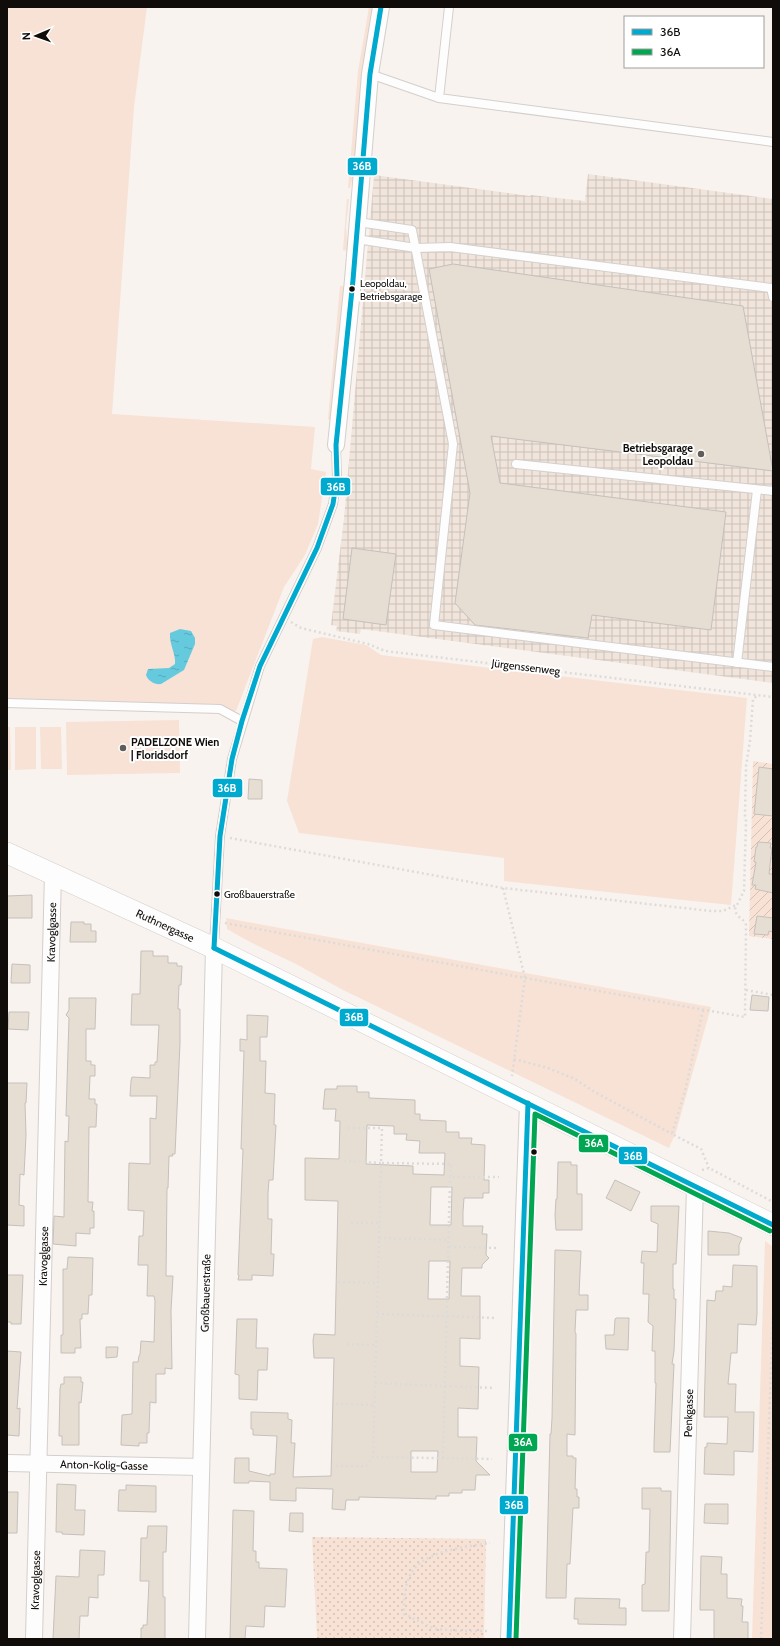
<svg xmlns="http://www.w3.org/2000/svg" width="780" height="1646" font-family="Cabin,sans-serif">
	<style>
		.industrial { fill: url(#industrial-grid) }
		.grass { fill: #f7e2d5 }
		.park { fill: url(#park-dots) }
		.garden { fill: url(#garden-furrows) }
		.water { fill: url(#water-ripples) }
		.building { fill: #e7ded3; stroke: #c4c0bc; fill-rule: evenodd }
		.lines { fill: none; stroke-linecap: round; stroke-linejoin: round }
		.service-casing { stroke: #d3cfcc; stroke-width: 10 }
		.minor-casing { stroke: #d3cfcc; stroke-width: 18 }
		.tertiary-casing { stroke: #d3cfcc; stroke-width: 22 }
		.path { stroke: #dddbda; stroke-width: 2.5; stroke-dasharray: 2 3; stroke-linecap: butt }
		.service { stroke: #fefdfd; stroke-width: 8 }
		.minor { stroke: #fefdfd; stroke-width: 16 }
		.tertiary { stroke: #fefdfd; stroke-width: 21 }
		.bus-1-casing { stroke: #fff; stroke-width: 8 }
		.bus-2-casing { stroke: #fff; stroke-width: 8 }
		.bus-1 { stroke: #00a9ce; stroke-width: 5 }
		.bus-2 { stroke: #00a651; stroke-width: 5 }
		.bus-dot { fill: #0f0c09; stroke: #fff; stroke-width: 1.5 }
		.poi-dot { fill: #615d5a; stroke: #fff; stroke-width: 1.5 }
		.labels { text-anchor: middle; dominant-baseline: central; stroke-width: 4; stroke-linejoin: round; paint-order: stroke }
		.bus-label { font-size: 10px; fill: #0f0c09; stroke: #fff; text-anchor: start }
		.poi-label { font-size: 11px; font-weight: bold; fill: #0f0c09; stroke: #fff; text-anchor: end }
		.street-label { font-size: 11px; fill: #0f0c09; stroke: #fff }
		.line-badge { stroke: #fff; stroke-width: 1.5 }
		.badge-label { font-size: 11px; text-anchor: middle; font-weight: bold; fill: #fff }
	</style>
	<defs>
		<pattern id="industrial-grid" width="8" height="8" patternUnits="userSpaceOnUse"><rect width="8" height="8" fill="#f0e4db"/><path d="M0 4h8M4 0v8" fill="none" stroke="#cdc2bb"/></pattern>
		<pattern id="park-dots" width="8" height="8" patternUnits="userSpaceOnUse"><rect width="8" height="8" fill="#f7e2d5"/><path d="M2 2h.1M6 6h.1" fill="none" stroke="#d3c1b6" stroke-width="1.8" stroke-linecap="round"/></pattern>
		<pattern id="garden-furrows" width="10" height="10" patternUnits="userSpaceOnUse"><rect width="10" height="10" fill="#f7e2d5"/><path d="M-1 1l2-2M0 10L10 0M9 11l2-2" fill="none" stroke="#d3c1b6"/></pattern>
		<pattern id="water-ripples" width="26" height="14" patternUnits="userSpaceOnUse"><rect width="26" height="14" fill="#65cade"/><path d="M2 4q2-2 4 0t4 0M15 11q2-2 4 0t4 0" fill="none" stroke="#56acbd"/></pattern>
	</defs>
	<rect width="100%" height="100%" fill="#f9f3ef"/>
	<!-- industrial -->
	<path class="industrial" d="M588,174L773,199V683L361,629L360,634L336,631L337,626L331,625L344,518L374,175L530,196L531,195L585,201Z"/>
	<!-- grass -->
	<g class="grass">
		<path d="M7,7H147L134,107L112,414L315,427L311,469L326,472L318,524L305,555L284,587L236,711L8,703Z"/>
		<path d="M369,7H374L354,174L350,188H348L358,71Z"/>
		<path d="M347,199H349L346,227L348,251L343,250Z"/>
		<path d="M340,286H345L332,418L330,420L328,419Z"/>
		<path d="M322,637L366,645L381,655L747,698L731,905L504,881V858L299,833L287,801L313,639Z"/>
		<path d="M179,720L180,773L67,775L66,722Z"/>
		<path d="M7,727H10L11,770H7Z"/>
		<path d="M15,727H36V769L15,770Z"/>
		<path d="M40,727H61L62,769H41Z"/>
		<path d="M226,918L711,1007L676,1132L669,1148L343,990L296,964L250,942L227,929Z"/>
		<path d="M765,1241L773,1247V1639H752Z"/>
	</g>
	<!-- park -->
	<path class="park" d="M312,1537L486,1539L484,1639L317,1638Z"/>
	<!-- garden -->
	<path class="garden" d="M753,761L773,764V939L749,936Z"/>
	<!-- water -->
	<path class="water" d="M180,629L191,631L195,638V644L184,670L161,684C155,685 148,681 146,675L148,669L169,668L175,664C176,654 169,644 170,633Z"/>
	<!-- building -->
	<g class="building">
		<path d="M453,264L743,306L773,471L491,436L500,483L726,512L711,630L592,615L588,638L475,625L455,603L470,493L429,269Z"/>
		<path d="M352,548L396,554L386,625L343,619Z"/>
		<path d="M759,767L773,769V816L754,814Z"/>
		<path d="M249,779L262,780V799H248Z"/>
		<path d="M758,842L771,843L770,848H772L769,874H773V893L755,889L756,885H752L756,862H754L756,847H757Z"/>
		<path d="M32,895V918H7V896Z"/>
		<path d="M757,916L773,918V932L769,931L768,935L754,934Z"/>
		<path d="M71,922H84V924H91V931H96V942H70Z"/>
		<path d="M141,951H153V956H168V963H177V966H182L181,985H179L178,1009H180V1043L175,1154H172L173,1156H169L168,1188H167L166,1276H173L171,1311L172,1369L165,1368V1374H156V1403L150,1402L149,1433H147V1443H139V1446L121,1445L122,1415L132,1414L133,1362H138L139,1356L140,1354L141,1341L154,1342L155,1301L154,1296H147L148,1265H138L139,1236H143L144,1211L128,1210L129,1163L150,1164V1118L156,1119L157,1096H130L131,1081L132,1077L150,1078V1065H155V1062H157L159,1025H131L132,994H140Z"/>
		<path d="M12,964L30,965V983H11Z"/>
		<path d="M752,995L769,997L768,1011L750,1010Z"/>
		<path d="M69,998H96L95,1029H86V1061H91V1065H95V1076H90L89,1099H95V1104H97L96,1127H89L88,1202H93L92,1211H94V1228H90V1234L76,1233V1246L53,1244L54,1216L64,1217V1215L65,1141L68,1142L69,1116H66L69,1018L66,1015L69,1010Z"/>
		<path d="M9,1012H29L28,1030L8,1029Z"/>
		<path d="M247,1015L268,1016L267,1037H260V1061H266L265,1093L275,1094L274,1125H276L273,1180H269L268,1193V1219H272L271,1254H274L273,1276L252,1275V1280H238L239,1275H238L243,1149H241L244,1051H240V1039L247,1040Z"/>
		<path d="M7,1083H27L26,1103H25L26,1135L24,1175L20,1174L19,1205L24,1206V1226L7,1225Z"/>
		<path d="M337,1086H357V1092H369V1098L415,1100V1114H420V1120L446,1121V1132H459V1138H472L471,1144L485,1145L484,1180H489V1193H483V1198H464L463,1212V1226H483L482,1234H487L486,1255L489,1258L482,1265V1268H462L461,1296H480V1339L460,1338V1366L479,1367L478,1409L458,1408V1437H477L476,1461L490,1475H476L475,1490H462V1493H449V1496H436V1499L359,1497V1500H346L345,1510L332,1509L333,1489L296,1488V1501L270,1500V1482L249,1481V1483H234L235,1458H249V1471L270,1476V1474H275L277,1436L253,1435V1429H251V1412L288,1413V1419L292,1420L291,1443H295L293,1477L331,1476L334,1358H314L313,1341L314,1334L335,1335L338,1201L305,1200V1158L339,1159L340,1121H335L336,1109H323L325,1089H337ZM367,1125L394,1126V1134H407L406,1140L420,1141L419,1153H445L444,1175L413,1174V1166L366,1164ZM431,1187H452L451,1225H430ZM429,1261H450L449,1299H428ZM411,1451H438L437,1472H411Z"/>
		<path d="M558,1162H571V1165H577V1194H582V1230H556L555,1215L556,1199H557Z"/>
		<path d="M615,1180L640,1192L631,1211L606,1198Z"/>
		<path d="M651,1206H679L676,1264H673V1289H674V1299H676L674,1351L672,1364H674L670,1452H654V1445L656,1383H655V1351H652L653,1326L648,1322L649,1294H643L644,1263H641L642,1251L657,1252L658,1224L651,1221Z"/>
		<path d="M708,1231L729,1233L742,1238L739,1245V1255H708Z"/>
		<path d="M555,1250L581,1251L579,1295H588V1310H576L575,1332L576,1334L575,1435L567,1434V1456H573V1458H576L575,1489H577V1497H579V1508H573L570,1564H567L566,1598H546L550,1434H551L552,1418Z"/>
		<path d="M68,1257L93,1258L92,1295H89L88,1314H82V1319H80L81,1348H75V1353H61V1335H63V1269H67Z"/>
		<path d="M733,1265L757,1266V1314L756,1325L738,1324L737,1353H731L728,1384H736L735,1412H754L753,1452L734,1451V1475L704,1474L705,1447H707V1443L727,1444L728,1417H704L707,1300L715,1301L716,1291H723V1286L732,1287Z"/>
		<path d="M7,1275H23L21,1324H11V1322H7Z"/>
		<path d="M616,1318H629L628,1350L606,1349L605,1335H614L615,1319Z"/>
		<path d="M237,1319H257L256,1348H268L267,1370H258L257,1400L239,1399V1375L235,1374Z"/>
		<path d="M106,1347H118L117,1357L106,1358Z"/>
		<path d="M7,1351L21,1352L17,1409L20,1408L19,1436L7,1435Z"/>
		<path d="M64,1377H81V1382H83L81,1403L79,1402V1445H62V1436H59L60,1389L61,1384H64Z"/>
		<path d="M57,1484L76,1485L75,1510H85L84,1535L62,1534V1532H56Z"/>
		<path d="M126,1485L156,1486V1512L118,1511L119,1490H126Z"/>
		<path d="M642,1488H661V1491H671L669,1611H642V1585L645,1584L646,1552H649L650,1509H642Z"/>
		<path d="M7,1492H18L17,1533H7Z"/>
		<path d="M705,1504H728V1524L704,1523Z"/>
		<path d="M233,1510L254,1511L253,1551H256V1562H259V1568L287,1569L285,1607L265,1606L264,1627L246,1626L245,1639H230Z"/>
		<path d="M290,1513H303V1532L289,1531Z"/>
		<path d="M148,1526H167L166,1552H163V1597H165V1639H141V1628H143V1625H147L149,1581H140L141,1538H147Z"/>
		<path d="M80,1550L105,1551L104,1575H98V1598L89,1597L88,1616H80L79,1639H53L56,1576L79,1577Z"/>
		<path d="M701,1556L722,1557L721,1574H727V1598L742,1599L741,1606H743L742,1622H748V1639H714V1610H700Z"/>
		<path d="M575,1598L620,1599L619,1608H626V1625L578,1624V1619H574Z"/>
	</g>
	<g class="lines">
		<defs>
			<g id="service">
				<path d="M449,7L439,98L773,142"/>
				<path d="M370,74L439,98"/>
				<path d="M358,222L412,230L453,444L434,625L773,667"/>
				<path d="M356,239L416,248L450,247L771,288L773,297"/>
				<path d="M516,464L773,491"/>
				<path d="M737,663L757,490"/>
				<path d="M7,703L220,709L242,721"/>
				<path d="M214,946L220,836L232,759L260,666L317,548L333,504L337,477L336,445"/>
			</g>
			<g id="minor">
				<path d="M336,445L353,280L370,74L381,7"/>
				<path id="s1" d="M7,1463L201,1467"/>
				<path id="s2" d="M34,1639L53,873"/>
				<path id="s3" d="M197,1639L214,948"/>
				<path d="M509,1639L528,1103"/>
				<path id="s4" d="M682,1639L695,1186"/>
			</g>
			<g id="tertiary">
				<path id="s5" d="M7,853L214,948L773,1225"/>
			</g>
		</defs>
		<!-- service casing -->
		<use href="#service" class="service-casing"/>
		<!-- minor casing -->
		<use href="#minor" class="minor-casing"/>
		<!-- tertiary casing -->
		<use href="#tertiary" class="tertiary-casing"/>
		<!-- path -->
		<g class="path">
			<path d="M291,622L301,628L368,644L385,651L773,697"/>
			<path d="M230,838L503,888L711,911H723L736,905"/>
			<path d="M503,888L525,978L512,1076"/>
			<path d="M225,923L525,978L745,1017L746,925C744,918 736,918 735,909L744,891L746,821L745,816L746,766L750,741L753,699L758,695"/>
			<path d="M746,990L773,995"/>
			<path d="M703,1010L685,1091L672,1134L701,1149L709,1168"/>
			<path d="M514,1059L548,1068L575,1079L593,1091L672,1134"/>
			<path d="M348,1128H382L381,1163L451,1164L450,1177H499"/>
			<path d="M344,1161L381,1163L373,1457"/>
			<path d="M702,1170L709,1168L773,1202"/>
			<path d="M351,1223H379"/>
			<path d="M379,1238L449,1240"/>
			<path d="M449,1247L497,1248"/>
			<path d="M338,1282L378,1283"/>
			<path d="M377,1314L496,1318"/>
			<path d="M347,1344L376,1345"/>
			<path d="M375,1383L494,1388"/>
			<path d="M336,1404L374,1405"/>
			<path d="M443,1458L450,1177"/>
			<path d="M336,1466H366L373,1457L492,1459"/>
			<path d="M487,1631H463L435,1629L404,1614C404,1602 404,1589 409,1578C418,1551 465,1547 490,1543"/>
			<path d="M761,1639L773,1316"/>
		</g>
		<!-- service -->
		<use href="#service" class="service"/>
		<!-- minor -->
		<use href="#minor" class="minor"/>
		<!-- tertiary -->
		<use href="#tertiary" class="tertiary"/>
		<defs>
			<g id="bus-1">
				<path d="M214,948L220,836L232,759L242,721L260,666L317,548L333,504L337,477L336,445L353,280L370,74L381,7"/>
				<path d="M214,948L773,1225"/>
				<path d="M509,1639L528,1103"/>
			</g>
			<path id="bus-2" d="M516,1639L535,1114L770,1231"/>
		</defs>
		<!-- bus-1 casing -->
		<use href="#bus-1" class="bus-1-casing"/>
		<!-- bus-2 casing -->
		<use href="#bus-2" class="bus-2-casing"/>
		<!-- bus-1 -->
		<use href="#bus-1" class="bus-1"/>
		<!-- bus-2 -->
		<use href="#bus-2" class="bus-2"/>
	</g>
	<!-- markers -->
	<g class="bus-dot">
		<circle cx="352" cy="289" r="3.5"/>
		<circle cx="217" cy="894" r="3.5"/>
		<circle cx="534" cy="1152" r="3.5"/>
	</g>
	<g class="poi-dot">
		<circle cx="701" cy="454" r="4"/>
		<circle cx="123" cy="748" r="4"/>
	</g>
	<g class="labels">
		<!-- bus labels -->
		<g class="bus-label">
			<text x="360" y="283">Leopoldau,<tspan x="360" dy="13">Betriebsgarage</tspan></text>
			<text x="224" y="894">Großbauerstraße</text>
		</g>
		<!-- poi labels -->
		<g class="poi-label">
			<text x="693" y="448">Betriebsgarage<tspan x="693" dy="13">Leopoldau</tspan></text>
			<text x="131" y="742" text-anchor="start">PADELZONE Wien<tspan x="131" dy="13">| Floridsdorf</tspan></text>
		</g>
		<!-- street labels -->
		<g class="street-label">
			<text transform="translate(526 667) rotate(7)">Jürgenssenweg</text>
			<text stroke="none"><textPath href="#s5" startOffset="174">Ruthnergasse</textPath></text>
			<text stroke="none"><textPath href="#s2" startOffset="707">Kravoglgasse</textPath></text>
			<text stroke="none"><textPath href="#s2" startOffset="383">Kravoglgasse</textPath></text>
			<text stroke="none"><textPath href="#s3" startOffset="346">Großbauerstraße</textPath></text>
			<text stroke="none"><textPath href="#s4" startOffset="226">Penkgasse</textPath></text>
			<text stroke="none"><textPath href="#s1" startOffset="97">Anton-Kolig-Gasse</textPath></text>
			<text stroke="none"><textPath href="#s2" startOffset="59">Kravoglgasse</textPath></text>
		</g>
	</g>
	<g class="line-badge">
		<rect x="347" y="157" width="31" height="19" rx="4" fill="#00a9ce"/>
		<rect x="320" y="477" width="31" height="19" rx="4" fill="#00a9ce"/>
		<rect x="212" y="778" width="31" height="20" rx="4" fill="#00a9ce"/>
		<rect x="339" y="1008" width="30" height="19" rx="4" fill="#00a9ce"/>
		<rect x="578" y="1134" width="31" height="19" rx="4" fill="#00a651"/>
		<rect x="618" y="1146" width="30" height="19" rx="4" fill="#00a9ce"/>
		<rect x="508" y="1433" width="30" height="19" rx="4" fill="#00a651"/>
		<rect x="499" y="1495" width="30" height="20" rx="4" fill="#00a9ce"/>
	</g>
	<g class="badge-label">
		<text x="362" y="170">36B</text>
		<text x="336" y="491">36B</text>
		<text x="227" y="792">36B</text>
		<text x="354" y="1021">36B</text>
		<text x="594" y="1147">36A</text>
		<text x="633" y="1160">36B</text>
		<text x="523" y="1446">36A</text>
		<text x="514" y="1509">36B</text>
	</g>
	<!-- border -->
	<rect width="780" height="1646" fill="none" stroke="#0f0c09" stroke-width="16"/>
	<!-- legend -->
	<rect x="624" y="16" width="140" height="52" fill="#ffffff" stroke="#9f9e9d"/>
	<rect x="632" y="29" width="20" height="6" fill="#00a9ce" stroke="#9f9e9d"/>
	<text x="660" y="36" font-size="12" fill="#0f0c09">36B</text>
	<rect x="632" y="49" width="20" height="6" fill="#00a651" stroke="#9f9e9d"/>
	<text x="660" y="56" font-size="12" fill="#0f0c09">36A</text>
	<!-- north arrow -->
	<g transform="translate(36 36) rotate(268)" stroke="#ffffff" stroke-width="3" paint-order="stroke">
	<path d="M0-3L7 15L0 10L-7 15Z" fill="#0f0c09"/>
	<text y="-6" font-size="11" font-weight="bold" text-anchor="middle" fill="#0f0c09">N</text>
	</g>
</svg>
